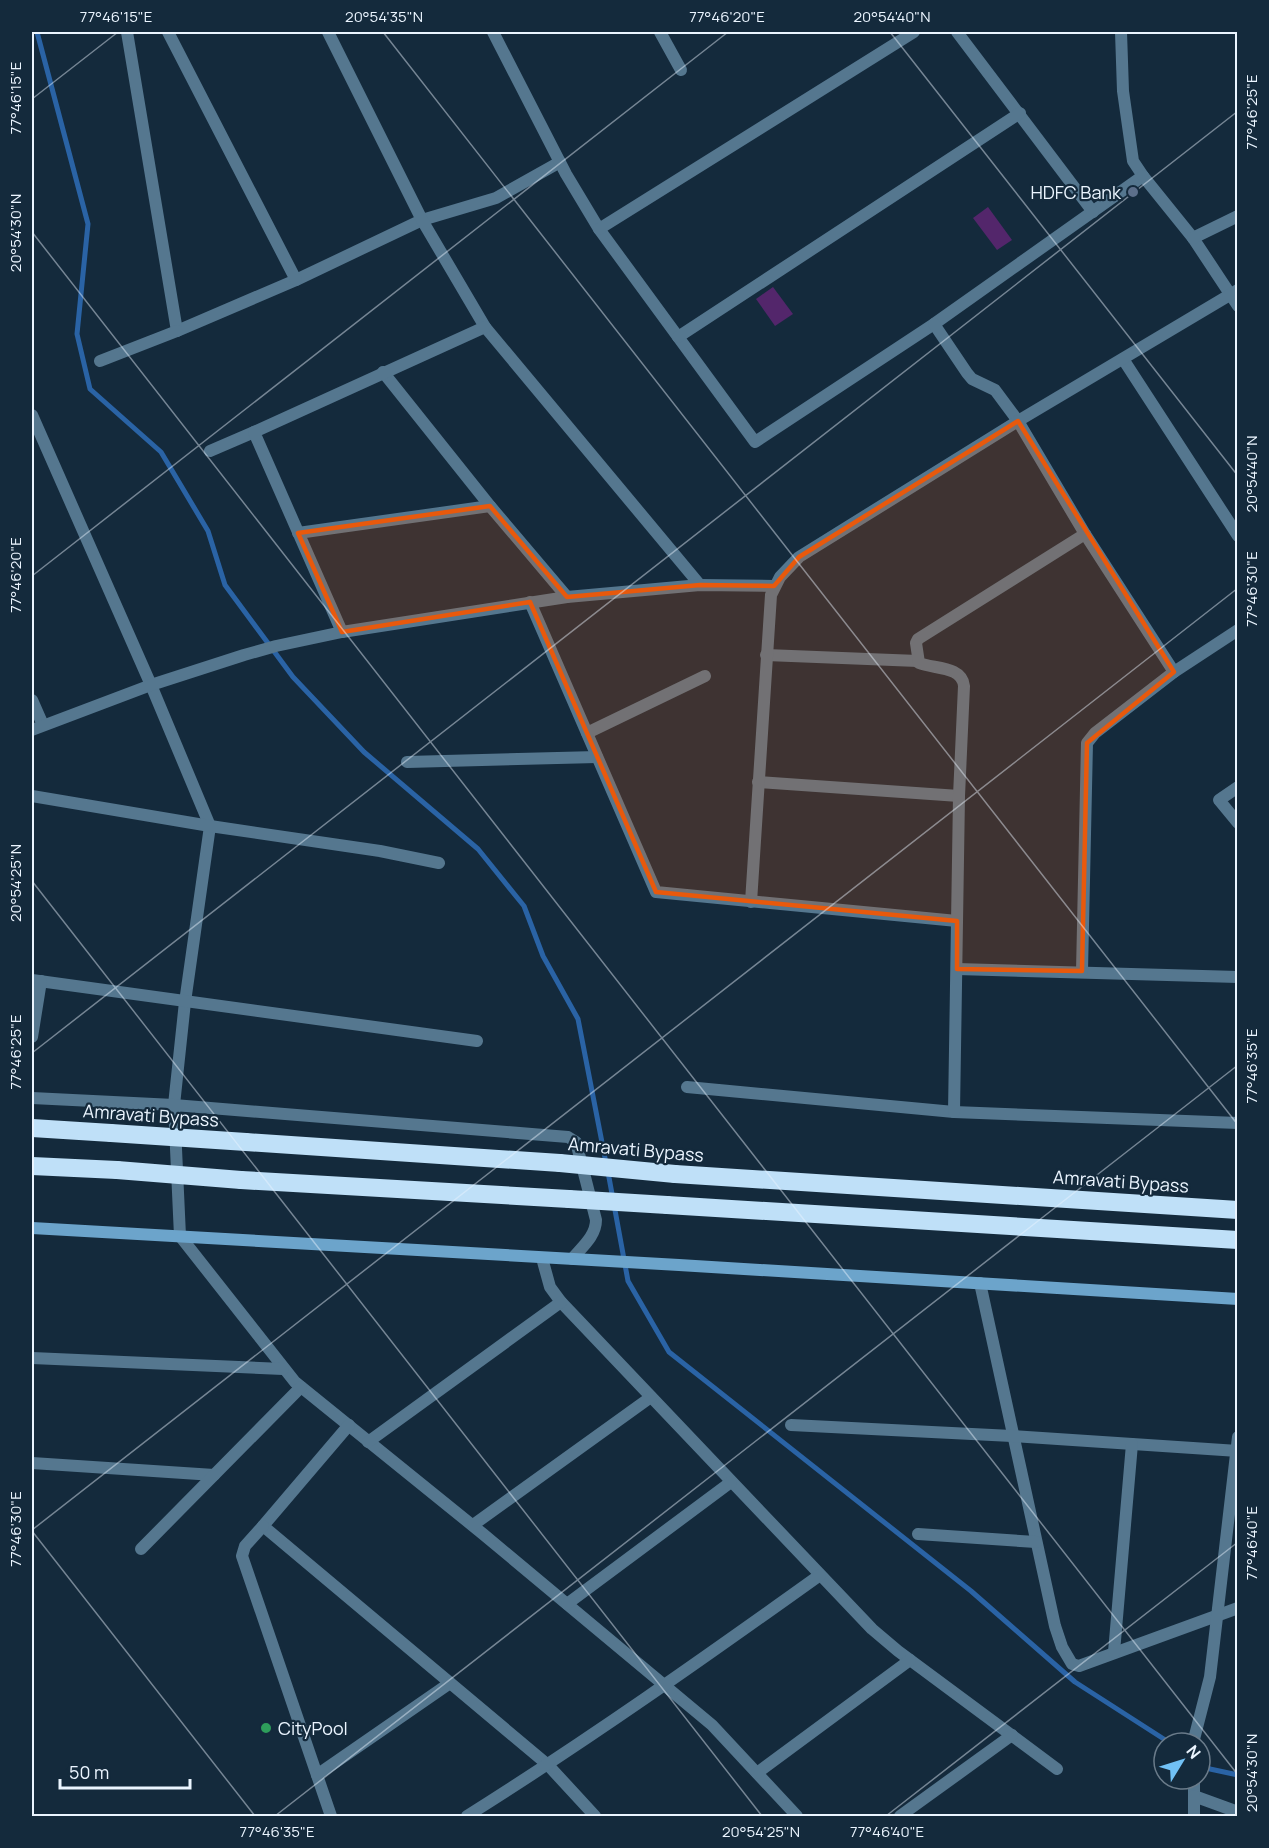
<svg xmlns="http://www.w3.org/2000/svg" width="1269" height="1848" font-family="Manrope,sans-serif">
	<style>
		.lines { fill: none; stroke-linecap: round; stroke-linejoin: round }
		.stream { stroke: #2a63a5; stroke-width: 5 }
		.building { fill: #53266b }
		.street { stroke: #55778f; stroke-width: 12 }
		.secondary { stroke: #6ca4cb; stroke-width: 12 }
		.highway { stroke: #bfe0f8; stroke-width: 18 }
		.highway-bridge { stroke: #bfe0f8; stroke-width: 18 }
		.marked { fill: #e8590c; fill-opacity: 0.2; stroke: #e8590c; stroke-width: 4.5; stroke-linejoin: round }
		.ticks { fill: none; stroke: #ebf5ff; stroke-width: 1.5; stroke-opacity: 0.45 }
		.service-dot { fill: #5c6f8a; stroke: #142a3c; stroke-width: 2 }
		.leisure-dot { fill: #2e9e5b; stroke: #142a3c; stroke-width: 2 }
		.labels { text-anchor: middle; dominant-baseline: central; stroke-width: 4.5; stroke-linejoin: round; paint-order: stroke }
		.poi-label { font-size: 18px; fill: #ebf5ff; stroke: #142a3c; text-anchor: end }
		.street-label { font-size: 18px; fill: #ebf5ff; stroke: #142a3c }
		.neatline { fill: none; stroke: #ebf5ff; stroke-width: 2 }
		.ticks-label { font-size: 15px; text-anchor: middle; fill: #ebf5ff }
	</style>
	<rect width="100%" height="100%" fill="#142a3c"/>
	<g class="lines">
		<!-- stream -->
		<g class="stream">
			<path d="M37,32L88,224L77,334L90,389L161,452L208,531L225,585L293,677L364,752L478,849L524,906L543,956L578,1019L606,1163"/>
			<path d="M608,1172L628,1281L669,1352L971,1591L1075,1682L1170,1743"/>
			<path d="M1200,1762L1210,1769L1238,1775"/>
		</g>
	</g>
	<!-- building -->
	<g class="building">
		<path d="M988,207L1012,240L997,250L973,218Z"/>
		<path d="M773,287L793,314L775,326L756,299Z"/>
	</g>
	<g class="lines">
		<!-- street -->
		<g class="street">
			<path d="M127,32L177,331L296,280L422,220L496,198L560,162"/>
			<path d="M168,32L296,280"/>
			<path d="M328,32L422,220L485,327L700,585"/>
			<path d="M493,32L566,174L599,229L755,442L934,324L1143,176L1133,161L1123,91L1121,32"/>
			<path d="M660,32L681,70"/>
			<path d="M957,32L1093,212"/>
			<path d="M1143,176L1193,238L1238,306"/>
			<path d="M599,229L914,32"/>
			<path d="M1193,238L1238,216"/>
			<path d="M934,324L967,373L972,379L995,390L1018,421L1085,534L1174,672L1238,630"/>
			<path d="M678,337L1020,113"/>
			<path d="M1123,359L1238,536"/>
			<path d="M100,361L177,331"/>
			<path d="M383,372L490,506L567,597"/>
			<path d="M32,415L151,685L210,826L185,1002L174,1105L180,1236L295,1382L483,1534L712,1725L797,1816"/>
			<path d="M210,451L254,432"/>
			<path d="M298,533L490,506"/>
			<path d="M530,602L656,892L957,921"/>
			<path d="M342,632L254,432L485,327"/>
			<path d="M766,655L918,661"/>
			<path d="M32,700L43,725"/>
			<path d="M32,730L151,685L244,655L276,646L342,632L567,597L700,585L774,586"/>
			<path d="M587,733L705,676"/>
			<path d="M407,762L597,757"/>
			<path d="M758,782L959,796"/>
			<path d="M1238,787L1219,800L1238,823"/>
			<path d="M32,796L210,826L380,851L439,863"/>
			<path d="M751,902L771,595L780,577L799,557L1018,421L1238,290"/>
			<path d="M957,969L1238,977"/>
			<path d="M1082,971L1087,743L1095,733L1174,672"/>
			<path d="M32,980L477,1041"/>
			<path d="M32,1037L41,981"/>
			<path d="M687,1087L954,1112L1238,1123"/>
			<path d="M32,1098L174,1105L568,1137L576,1142L596,1220C596,1236 582,1247 572,1259"/>
			<path d="M954,1112L959,796L964,686C962,666 934,669 919,663L916,643L918,639L1085,534"/>
			<path d="M542,1258L550,1287L561,1302L872,1629L898,1651L1057,1769"/>
			<path d="M980,1283L1055,1626L1062,1647L1072,1664L1079,1666L1238,1608"/>
			<path d="M32,1358L283,1369"/>
			<path d="M349,1425L263,1526L548,1765L595,1816"/>
			<path d="M791,1425L1012,1436L1238,1451"/>
			<path d="M368,1442L561,1302"/>
			<path d="M32,1463L214,1475"/>
			<path d="M473,1525L651,1397"/>
			<path d="M263,1526L245,1546L242,1556L331,1816"/>
			<path d="M918,1534L1036,1542"/>
			<path d="M141,1549L301,1387"/>
			<path d="M567,1604L731,1482"/>
			<path d="M1114,1652L1132,1444"/>
			<path d="M1193,1743L1210,1677L1238,1437"/>
			<path d="M757,1773L910,1660"/>
			<path d="M317,1775L450,1683"/>
			<path d="M1194,1779V1796L1238,1812"/>
			<path d="M467,1816C588,1740 704,1658 820,1575"/>
			<path d="M900,1816L1012,1735"/>
			<path d="M1194,1816V1796"/>
		</g>
		<!-- secondary -->
		<path class="secondary" d="M32,1228L679,1265L1238,1299"/>
		<!-- highway -->
		<g class="highway">
			<path d="M32,1128L111,1133"/>
			<path d="M246,1142L560,1163"/>
			<path d="M32,1166L117,1170"/>
			<path d="M675,1174L1238,1210"/>
			<path d="M241,1180L569,1199"/>
			<path d="M667,1205L1238,1240"/>
		</g>
		<!-- highway-bridge -->
		<g class="highway-bridge">
			<path d="M111,1133L246,1142"/>
			<path d="M560,1163L675,1174"/>
			<path d="M117,1170L241,1180"/>
			<path d="M569,1199L667,1205"/>
		</g>
	</g>
	<!-- marked area -->
	<path class="marked" d="M1018,421L1174,672L1087,743L1082,971L957,969V921L656,892L530,602L342,632L298,533L490,506L567,597L700,585L774,586L799,557Z"/>
	<!-- ticks -->
	<path class="ticks" d="M383,32L1238,1125M890,32L1238,476M32,99L118,32M32,232L1238,1775M32,576L728,32M32,881L762,1816M32,1053L1238,111M32,1530L1238,588M32,1531L255,1816M275,1816L1238,1065M886,1816L1238,1542"/>
	<!-- markers -->
	<circle class="service-dot" cx="1133" cy="192" r="6"/>
	<circle class="leisure-dot" cx="266" cy="1728" r="6"/>
	<g class="labels">
		<!-- poi labels -->
		<g class="poi-label">
			<text x="1121" y="192">HDFC Bank</text>
			<text x="278" y="1728" text-anchor="start">CityPool</text>
		</g>
		<!-- street labels -->
		<g class="street-label">
			<text transform="translate(151 1115) rotate(4)">Amravati Bypass</text>
			<text transform="translate(636 1149) rotate(5)">Amravati Bypass</text>
			<text transform="translate(1121 1181) rotate(4)">Amravati Bypass</text>
		</g>
	</g>
	<!-- border -->
	<rect width="1269" height="1848" fill="none" stroke="#142a3c" stroke-width="66"/>
	<!-- north arrow -->
	<g transform="translate(1182 1761) rotate(52)"><circle r="28" fill="#142a3c" stroke="#6a7b8a" stroke-width="1.5"/>
	<path d="M0-4.5L10 22L0 15L-10 22Z" fill="#71c1f5"/>
	<text y="-9" font-size="16" font-weight="bold" text-anchor="middle" fill="#ebf5ff">N</text>
	</g>
	<!-- scale -->
	<path d="M60 1779v9h130v-9" fill="none" stroke="#ebf5ff" stroke-width="3"/>
	<text x="69" y="1779" font-size="18" fill="#ebf5ff" stroke="#142a3c" stroke-width="4.5" paint-order="stroke">50 m</text>
	<rect x="33" y="33" width="1203" height="1782" class="neatline"/>
	<g class="ticks-label">
		<text x="116" y="22">77°46'15"E</text>
		<text x="384" y="22">20°54'35"N</text>
		<text x="727" y="22">77°46'20"E</text>
		<text x="892" y="22">20°54'40"N</text>
		<text transform="translate(16 98) rotate(-90)" y="5">77°46'15"E</text>
		<text transform="translate(1252 112) rotate(-90)" y="5">77°46'25"E</text>
		<text transform="translate(16 233) rotate(-90)" y="5">20°54'30"N</text>
		<text transform="translate(1252 474) rotate(-90)" y="5">20°54'40"N</text>
		<text transform="translate(16 575) rotate(-90)" y="5">77°46'20"E</text>
		<text transform="translate(1252 589) rotate(-90)" y="5">77°46'30"E</text>
		<text transform="translate(16 883) rotate(-90)" y="5">20°54'25"N</text>
		<text transform="translate(16 1052) rotate(-90)" y="5">77°46'25"E</text>
		<text transform="translate(1252 1066) rotate(-90)" y="5">77°46'35"E</text>
		<text transform="translate(16 1529) rotate(-90)" y="5">77°46'30"E</text>
		<text transform="translate(1252 1543) rotate(-90)" y="5">77°46'40"E</text>
		<text transform="translate(1252 1773) rotate(-90)" y="5">20°54'30"N</text>
		<text x="277" y="1837">77°46'35"E</text>
		<text x="761" y="1837">20°54'25"N</text>
		<text x="887" y="1837">77°46'40"E</text>
	</g>
</svg>
